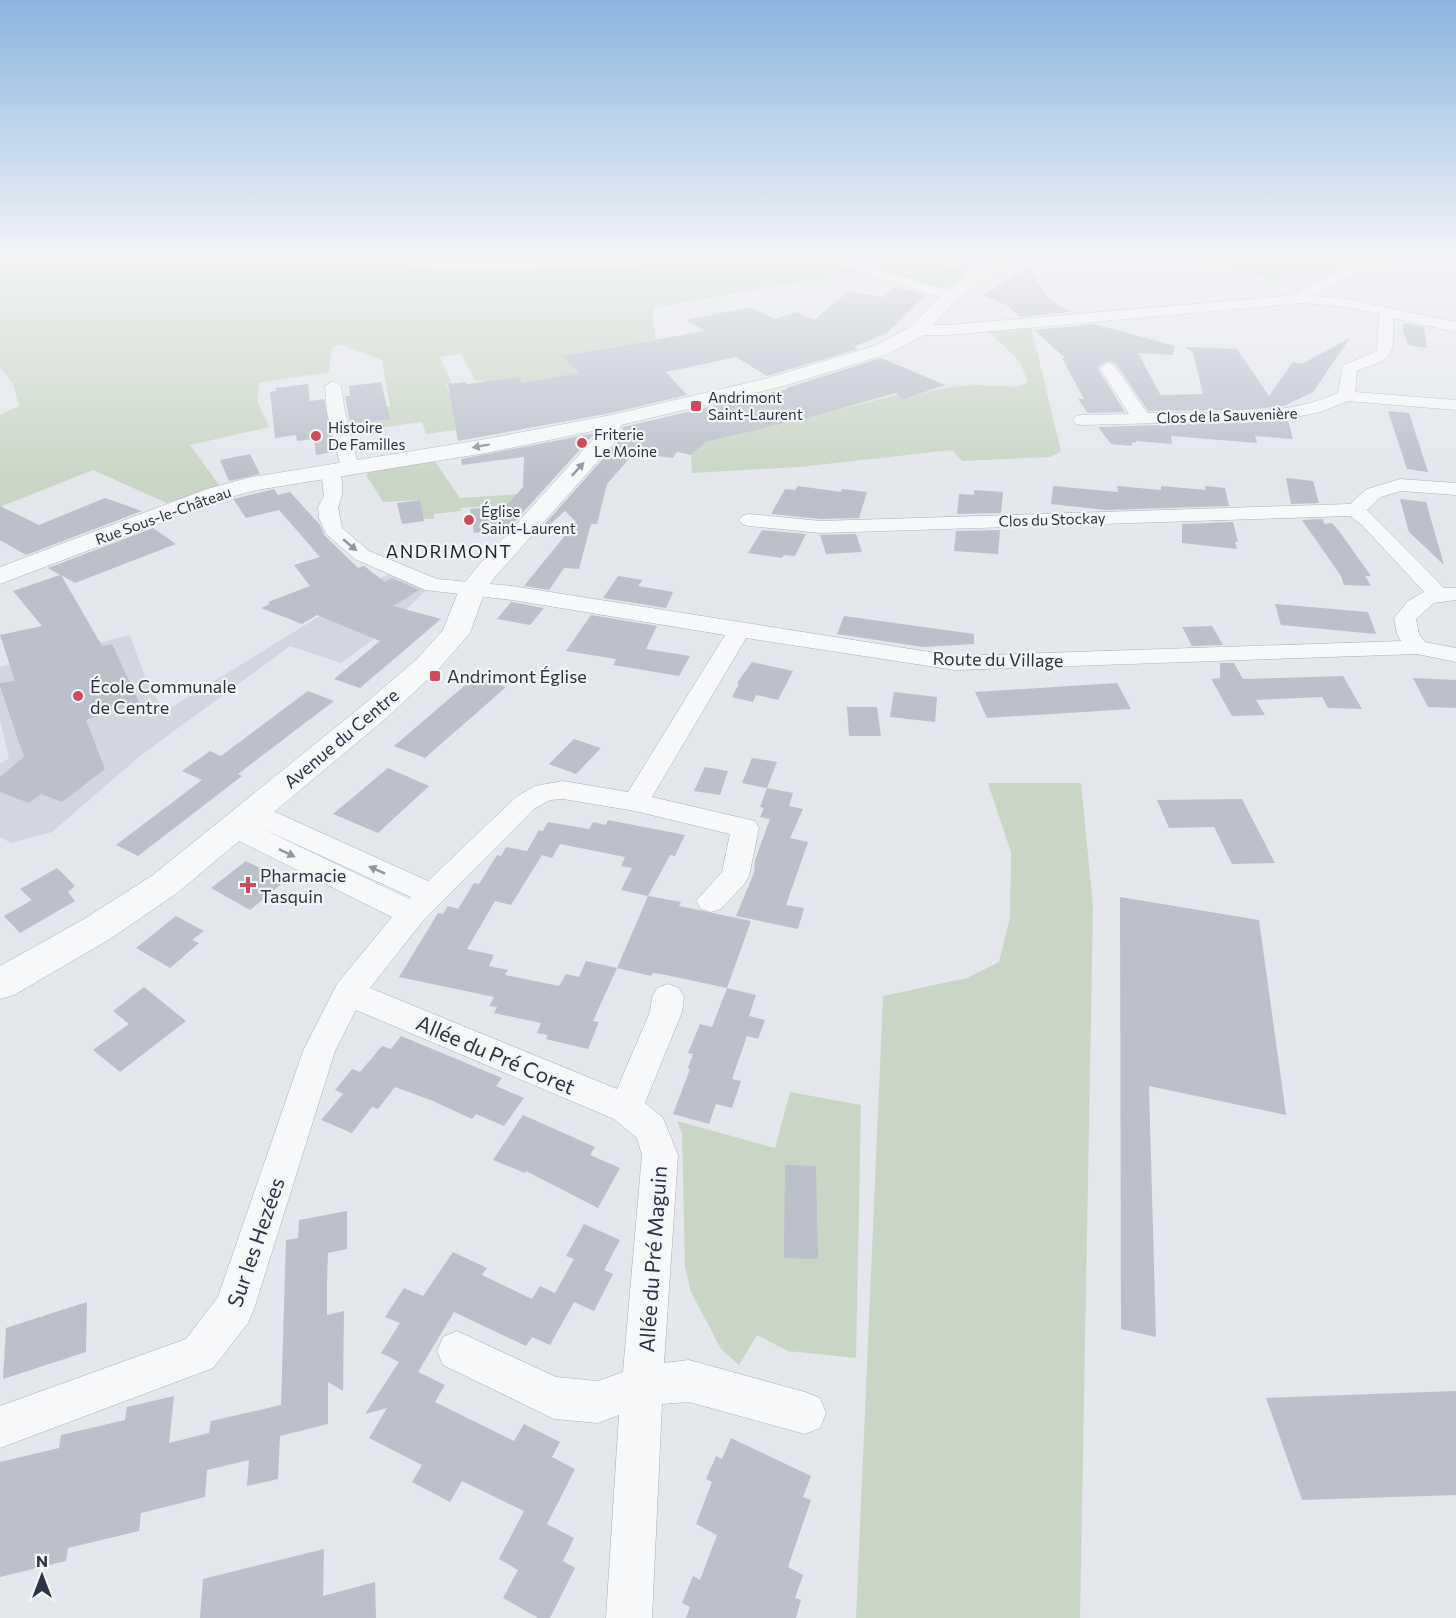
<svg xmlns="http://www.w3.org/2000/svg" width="1456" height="1618" font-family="Commissioner,sans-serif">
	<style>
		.built { fill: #d2d6de }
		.green { fill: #c9d6c5 }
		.building { fill: #bbc0ca }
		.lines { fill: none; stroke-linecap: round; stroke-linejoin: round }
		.minor-casing { stroke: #a9aeb7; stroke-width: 1 }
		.tertiary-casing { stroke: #a9aeb7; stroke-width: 1 }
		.minor { fill: #f7f8fa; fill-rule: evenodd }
		.tertiary { fill: #f7f8fa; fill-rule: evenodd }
		.oneway { fill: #9196a0 }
		.poi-dot { fill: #d1495b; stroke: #f4f6f9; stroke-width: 2 }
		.labels { text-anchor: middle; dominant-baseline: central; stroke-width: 4.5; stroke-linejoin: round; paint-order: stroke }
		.far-poi-label { font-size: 15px; fill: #2b3445; stroke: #f4f6f9; text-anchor: start }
		.far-street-label { font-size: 15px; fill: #2b3445; stroke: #f4f6f9 }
		.far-quarter-label { font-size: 18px; letter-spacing: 1.5px; fill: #1d2536; stroke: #f4f6f9 }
		.street-label { font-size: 18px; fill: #2b3445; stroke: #f4f6f9 }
		.poi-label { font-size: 18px; fill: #2b3445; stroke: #f4f6f9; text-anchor: start }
		.near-street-label { font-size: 21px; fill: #2b3445; stroke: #f4f6f9 }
	</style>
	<rect width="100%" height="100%" fill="#e4e7ec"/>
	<!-- built -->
	<path class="built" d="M388,574L429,588L375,638L341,663L290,646L140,756L52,832L11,843L0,837V764L9,758L0,719V667L130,635L146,679L164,712Z"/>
	<!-- green -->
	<g class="green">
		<path d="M0,252H354L405,263L628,264L699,252H803L860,271L653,308L655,339L561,356L578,374L522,383L517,377L488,381L475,380L461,354L440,357L452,384L446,385L457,410L453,411L456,430L426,434L422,422L369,429L368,410L390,406L382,360L341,345L332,347L329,372L259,383L257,400L269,427L190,445L220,486L167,503L93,470L0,507V415L19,406L13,384L0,367Z"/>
		<path d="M370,252H649L656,257L458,264Z"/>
		<path d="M1187,252H1368L1321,274L1297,270L1274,281Z"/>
		<path d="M888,260L931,263L967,271L948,288L936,289L881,270L880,268Z"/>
		<path d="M1031,326L1061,452L1050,457L962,461L952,450L799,467L692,473L691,455L706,442L897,395L902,400C936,388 959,383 996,386C1007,386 1019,389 1028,382L1020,362L987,330Z"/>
		<path d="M434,460L460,498L521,494L511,505L461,508V511L434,514V519H424L419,500L383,502L366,475L371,471Z"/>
		<path d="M988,783H1081L1093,906L1080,1618H856L883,996L967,978L999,962L1010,917L1011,852Z"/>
		<path d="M790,1092L861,1105L856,1358L788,1351L757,1335L739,1365L721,1349L691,1292L685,1267L682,1134L677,1121L775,1148Z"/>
	</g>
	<!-- building -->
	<g class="building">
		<path d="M1027,268L1050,300L1071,312L1020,317L1008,306L983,295Z"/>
		<path d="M895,287L925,295L887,333L853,347L858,349L767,376L736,357L666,372L687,395L611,413L458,441L448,384L466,382L467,384L518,377L522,383L578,373L561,356L705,331L686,320L751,307L775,319L796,312L814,320L848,291L883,297Z"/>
		<path d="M1406,323L1424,327L1427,348L1408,345L1403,331V325Z"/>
		<path d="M1094,324L1175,346L1173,355L1138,353L1160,394L1163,395L1203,394L1193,353L1185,347L1237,349L1269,396L1293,362L1302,364L1350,338L1313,392L1284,406L1244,410L1148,411L1116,364L1109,361L1099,366L1098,369L1125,412L1088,413L1078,399H1084L1062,358H1065L1034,330Z"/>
		<path d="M881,358L945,385L902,400L896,393L818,415L706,442L691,455L677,452L673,458L634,453L607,484L597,524H591L579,569L564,568L549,590L524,586L576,522L565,511L548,526H543L617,443L623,427L787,389L786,388Z"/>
		<path d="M381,382L390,419L350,424L345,396H350L349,386Z"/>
		<path d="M308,384L310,401L324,399L335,452L316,455L314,439L297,441L296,435L275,438L270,392L276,391V388Z"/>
		<path d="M1388,411L1409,413L1428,472L1407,469Z"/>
		<path d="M1288,421L1293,439L1255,436L1257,443L1171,436L1172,444L1136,441V443L1132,442V446L1111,444L1098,427Z"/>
		<path d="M595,433L508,529L474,533L470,509L506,506L523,487L524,457L462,465L461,459Z"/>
		<path d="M250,454L260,474L229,481L220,460Z"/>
		<path d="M1286,478L1313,481L1319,503L1291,504Z"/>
		<path d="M798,486L841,492L842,489L867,492L859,518L821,519L771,514L785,489L795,490Z"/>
		<path d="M1053,486L1118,492L1117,486L1161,490V486L1206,490L1205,486L1225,488L1229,506L1106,510L1051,504Z"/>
		<path d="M274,489L278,495L290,492L320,525L325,536L358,568L364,566L385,582L392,578L419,590L393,606L441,619L360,688L334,679L380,641L317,615L302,624L261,608L270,604L268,602L310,586L294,565L320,557L279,510L246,518L233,499Z"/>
		<path d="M974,490L1003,492L1001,513L957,514L959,494L974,495Z"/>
		<path d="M105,498L142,511L26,555L0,540V506L39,525Z"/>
		<path d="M1400,499L1426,502L1444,565L1409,532Z"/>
		<path d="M420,500L424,521L402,524L397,503Z"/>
		<path d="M1323,519L1324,524L1332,523L1339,531L1371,576H1365L1371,586L1344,585L1341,576L1302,520Z"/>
		<path d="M1233,522L1238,542H1235L1237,549L1182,543V524Z"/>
		<path d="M153,528L176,544L75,583L61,575L102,646L112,644L139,702L86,720L105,769L62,802L41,794L29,803L0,792V777L24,757L0,686V683L15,681L0,635L42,626L13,591L60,575L48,568Z"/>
		<path d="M762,530L806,534L795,556L784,555L782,558L748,553Z"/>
		<path d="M1000,530L998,554L954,551L956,531Z"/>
		<path d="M856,534L862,552L826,554L820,535Z"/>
		<path d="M618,576L643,580L638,586L673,592L666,608L603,598Z"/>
		<path d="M511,602H512L544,608L530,625L497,619Z"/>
		<path d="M1275,604L1368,612L1376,634L1281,625Z"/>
		<path d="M591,615L657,626L646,649L690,656L679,676L613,665L616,659L566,651Z"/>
		<path d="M844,616L974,634V644L923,647L837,634Z"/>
		<path d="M1212,626L1223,645L1192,646L1182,627Z"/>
		<path d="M752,662L793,671L778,700L756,695L753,702L732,697L739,684L737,683Z"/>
		<path d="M1220,663H1234L1243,679L1343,676L1362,709L1328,708L1322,697L1256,700L1265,715L1232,716L1211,679L1220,678Z"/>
		<path d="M476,676L506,687L425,758L394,746Z"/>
		<path d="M1413,678L1456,680V708L1428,707Z"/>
		<path d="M1117,683L1131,709L987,718L975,692Z"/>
		<path d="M308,691L334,701L238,774L242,776L138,856L116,845L202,780L182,771L210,751L221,756Z"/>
		<path d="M894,692L937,697L935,722L890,717Z"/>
		<path d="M847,707H877L881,736H849Z"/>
		<path d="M574,739L601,748L576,774L549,764Z"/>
		<path d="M752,758L777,762L767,788L742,783Z"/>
		<path d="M705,767L728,771L720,795L694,791Z"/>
		<path d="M388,768L429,786L378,833L333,814Z"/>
		<path d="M767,788L793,793L789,806L803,809L790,838L808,842L786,905L804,908L798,929L736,916L754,873L755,860L770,819L760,817L764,808L760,807Z"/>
		<path d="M1242,799L1275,863L1232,864L1214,827L1169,828L1157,800Z"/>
		<path d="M608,820L685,835L675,856L670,855L648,896L621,890L632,868L621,866L625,857L560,844L552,858L542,855L511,905L495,901L467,949L494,955L489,966L508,970L505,975L559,986L566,974L579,977L586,961L617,968L593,1021L599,1022L588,1049L546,1039L548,1035L537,1033L541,1023L494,1013L497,1007L489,1006L494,997L399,977L438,913L443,914L448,906L458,909L474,883L479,884L497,855L501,856L506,847L527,851L539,830L543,831L548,822L589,829L593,822L606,825Z"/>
		<path d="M246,861L285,881L250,910L211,888Z"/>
		<path d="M57,868L75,886L68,892L75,901L20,933L4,916L32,900L20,889Z"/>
		<path d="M648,896L681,902L679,906L751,921L727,988L666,975L653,973L651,976L617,968Z"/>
		<path d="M1120,897L1259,920L1286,1115L1149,1086L1156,1337L1121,1329Z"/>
		<path d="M176,916L204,931L192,940L199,943L170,968L136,948Z"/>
		<path d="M144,987L186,1021L120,1072L93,1050L129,1024L113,1011Z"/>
		<path d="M727,988L756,995L749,1016L765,1020L758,1039L747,1036L732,1079L741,1081L732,1108L716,1104L709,1124L673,1114L690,1069L688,1068L693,1054L688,1053L700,1024L712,1027Z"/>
		<path d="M401,1036L502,1078L496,1086L524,1098L504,1126L476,1114L472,1119L433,1101L395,1087L378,1109L372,1107L352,1133L321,1120L343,1094L335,1090L352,1069L360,1072L382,1046L391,1049Z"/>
		<path d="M523,1115L595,1147L590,1155L620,1168L598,1208L526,1171L525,1173L493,1160Z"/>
		<path d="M785,1165L816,1166L818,1259L784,1258Z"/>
		<path d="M347,1211V1249L328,1253L327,1279V1315L344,1311L343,1391L328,1382V1424L280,1436L278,1479L247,1486L249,1460L207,1470L205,1497L141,1513L139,1531L68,1548L66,1561L0,1577V1462L59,1448L61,1435L125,1420L127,1407L174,1396L169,1443L209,1433L211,1421L281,1405L286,1240L298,1238L299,1220Z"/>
		<path d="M584,1224L620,1240L604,1270L613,1274L594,1311L574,1302L550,1345L532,1337L526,1346L454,1312L418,1372L445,1385L435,1402L514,1441L524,1424L560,1442L552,1457L575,1469L547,1524L574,1538L563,1561L575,1568L550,1618H538L503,1598L518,1570L499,1559L524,1511L462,1481L450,1502L412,1482L422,1465L369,1438L387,1408L365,1414L399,1362L381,1353L400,1323L385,1317L404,1288L423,1296L453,1252L487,1268L482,1275L532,1299L540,1286L555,1293L574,1259L566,1256Z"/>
		<path d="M87,1302L86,1352L3,1379L6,1328Z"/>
		<path d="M1456,1391V1495L1302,1500L1266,1398Z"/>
		<path d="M731,1438L811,1476L803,1497L811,1500L788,1567L803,1575L795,1598L801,1600L796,1618H686L690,1607L682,1603L693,1576L700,1580L717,1535L696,1524L712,1482L706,1479L716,1456L722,1459Z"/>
		<path d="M324,1549L323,1596L375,1582L376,1618H200L203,1579Z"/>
	</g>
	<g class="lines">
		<defs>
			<g id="minor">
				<path d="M356,252H383L449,263L635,258L666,252H696L690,256L635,266L449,271L414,267L357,255Z"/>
				<path d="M802,252H823L955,293L957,296L955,299H945Z"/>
				<path d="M1378,252H1396L1313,296L1346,299L1456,322V332L1393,318C1393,359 1396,356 1357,371L1355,392L1456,400V410L1348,401L1320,412L1282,420L1082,425L1076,424L1073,420L1076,416L1082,415L1129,414L1100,368L1108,363L1114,365L1147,413C1210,412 1279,419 1338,393L1343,365L1377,351L1379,314L1346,307L1301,303L949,335H919L911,330L919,325H949L1297,295L1307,286Z"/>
				<path d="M333,381L341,386L345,412L359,468L357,472H343L341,468L327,412L325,386Z"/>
				<path d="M330,465L337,467C344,479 344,495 338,507L342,528L369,551L437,579L512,586L955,656L1401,641L1397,634L1394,618L1408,601L1424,592L1362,525L1350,516L821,533L749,526L742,524L739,520L742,516L749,514L821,521L1350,504L1367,489L1400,479L1456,483V495L1401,491L1381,497L1367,510L1444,588H1456V600L1434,603L1416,619L1419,634L1425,642L1456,648V662L1417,654L955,670L746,638L652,797L755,821L759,828L749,876L745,883L721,909L711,912L701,909L696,901L722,872L730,834L635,811L563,799L550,800L534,809L422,922L370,988L617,1089L650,1012L652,997L657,988L668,984L679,988L684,997L682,1012L645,1103L663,1118L678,1155L664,1363L689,1360L805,1392L820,1398L826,1413L820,1428L805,1434L689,1402L662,1404L652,1618H606L619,1415L598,1423L554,1419L443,1365L437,1351L443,1337L457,1331L556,1377L598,1381L623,1372L642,1155L637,1138L614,1119L356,1010L335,1051L254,1309L248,1323L213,1368L0,1448V1406L186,1339L218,1297L303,1051L337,984L392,917L225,834L221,827L225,820L235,817L243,820L238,813L242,806L252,804L262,806L428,881L516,797L535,786L563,781L628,792L725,635L512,600L425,590L355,559L326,534L319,518L318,507L324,496L321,471L323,467ZM261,828L411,897L409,899Z"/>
			</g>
			<path id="tertiary" d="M1001,252H1021L956,300L926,334L888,354L780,387L621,425L615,442L495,577L485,591L470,633L437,671L384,720L177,893L110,939L14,995L0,999V966L84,919L153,875L362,706L417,659L443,630L459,590L477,567L597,435L598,430L486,453L257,490L223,499L0,584V567L207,489L247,478L486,439L611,415L768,378L874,346L912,326L944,292Z"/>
		</defs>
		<!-- minor casing -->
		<use href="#minor" class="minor-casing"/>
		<!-- tertiary casing -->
		<use href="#tertiary" class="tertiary-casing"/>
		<!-- minor -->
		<use href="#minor" class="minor"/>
		<!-- tertiary -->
		<use href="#tertiary" class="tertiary"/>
	</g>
	<!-- one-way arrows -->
	<defs><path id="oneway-solid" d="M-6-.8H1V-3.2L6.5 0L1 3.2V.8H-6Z" transform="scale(1.5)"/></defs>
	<g class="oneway">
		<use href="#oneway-solid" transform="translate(481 446) rotate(170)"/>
		<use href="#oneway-solid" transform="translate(578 469) rotate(-48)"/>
		<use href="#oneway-solid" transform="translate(350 545) rotate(40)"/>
		<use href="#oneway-solid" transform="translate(287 853) rotate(26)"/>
		<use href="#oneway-solid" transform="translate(377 870) rotate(-156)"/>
	</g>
	<!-- sky -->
	<linearGradient id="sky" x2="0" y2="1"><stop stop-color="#8bb4dd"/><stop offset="0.53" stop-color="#f3f4f6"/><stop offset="1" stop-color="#f3f4f6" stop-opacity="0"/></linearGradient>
	<rect width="1456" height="479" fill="url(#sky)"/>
	<!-- markers -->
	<g class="poi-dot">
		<rect x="690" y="400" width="12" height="12" rx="3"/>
		<circle cx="316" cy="436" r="6"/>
		<circle cx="582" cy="443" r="6"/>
		<circle cx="469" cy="520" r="6"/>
		<rect x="429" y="670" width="12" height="12" rx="3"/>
		<circle cx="78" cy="696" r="6"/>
		<path d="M245 876h6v6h6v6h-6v6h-6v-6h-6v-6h6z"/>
	</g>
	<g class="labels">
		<!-- far-poi labels -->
		<g class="far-poi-label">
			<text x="708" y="397">Andrimont<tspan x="708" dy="17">Saint-Laurent</tspan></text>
			<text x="328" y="427">Histoire<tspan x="328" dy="17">De Familles</tspan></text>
			<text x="594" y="434">Friterie<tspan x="594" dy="17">Le Moine</tspan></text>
			<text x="481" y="511">Église<tspan x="481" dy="17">Saint-Laurent</tspan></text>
		</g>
		<!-- far-street labels -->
		<g class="far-street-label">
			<text transform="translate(1227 415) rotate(-2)">Clos de la Sauvenière</text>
			<text transform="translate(163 515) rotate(-20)">Rue Sous-le-Château</text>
			<text transform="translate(1052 519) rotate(-2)">Clos du Stockay</text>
		</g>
		<!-- far-quarter labels -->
		<g class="far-quarter-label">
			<text x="449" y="551">ANDRIMONT</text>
		</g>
		<!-- street labels -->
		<g class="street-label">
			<text transform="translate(998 659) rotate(1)">Route du Village</text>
			<text transform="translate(341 738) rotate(-40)">Avenue du Centre</text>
		</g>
		<!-- poi labels -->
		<g class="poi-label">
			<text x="447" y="676">Andrimont Église</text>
			<text x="90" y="686">École Communale<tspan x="90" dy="21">de Centre</tspan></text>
			<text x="260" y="875">Pharmacie<tspan x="260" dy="21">Tasquin</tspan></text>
		</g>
		<!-- near-street labels -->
		<g class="near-street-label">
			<text transform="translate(496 1054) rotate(23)">Allée du Pré Coret</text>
			<text transform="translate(255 1242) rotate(-71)">Sur les Hezées</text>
			<text transform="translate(652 1259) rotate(-86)">Allée du Pré Maguin</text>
		</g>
	</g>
	<!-- north arrow -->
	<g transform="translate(42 1576)" stroke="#f4f6f9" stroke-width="4.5" paint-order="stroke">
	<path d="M0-4.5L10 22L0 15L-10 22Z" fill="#2b3445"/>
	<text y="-9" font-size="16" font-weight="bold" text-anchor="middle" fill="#2b3445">N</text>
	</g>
</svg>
